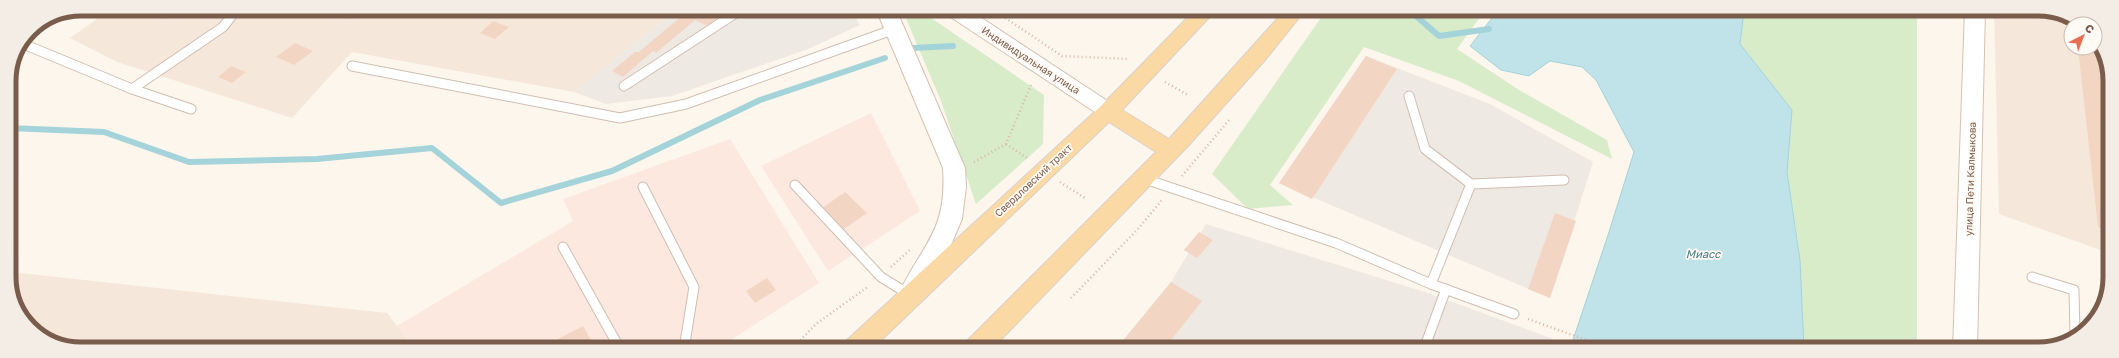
<svg xmlns="http://www.w3.org/2000/svg" width="2119" height="358" font-family="'Golos Text',sans-serif">
	<style>
		.residential { fill: #f5e8da }
		.commercial { fill: #fde8e0 }
		.industrial { fill: #efe9e4 }
		.green { fill: #d8ecc9 }
		.water { fill: #bfe3e8; stroke: #a5d3da }
		.lines { fill: none; stroke-linecap: round; stroke-linejoin: round }
		.stream { stroke: #a5d3da; stroke-width: 6 }
		.building { fill: #f3d5c3 }
		.lane-casing { stroke: #d1beb0; stroke-width: 11 }
		.secondary-casing { stroke: #d6c0b0; stroke-width: 2 }
		.primary-casing { stroke: #dad1cd; stroke-width: 2 }
		.path { stroke: #d9b8a5; stroke-width: 2.5; stroke-dasharray: 1 3; stroke-linecap: butt }
		.lane { stroke: #fff; stroke-width: 9 }
		.secondary { fill: #fff; fill-rule: evenodd }
		.primary { fill: #fbd9a5; fill-rule: evenodd }
		.labels { text-anchor: middle; dominant-baseline: central; stroke-width: 3.5; stroke-linejoin: round; paint-order: stroke }
		.street-label { font-size: 10px; fill: #7a5c4d; stroke: #fffaf3 }
		.water-label { font-size: 11px; font-style: italic; fill: #437c86; stroke: #fffaf3 }
		.rim { fill: none; stroke: #7a5c4d; stroke-width: 5 }
	</style>
	<rect width="100%" height="100%" fill="#fdf6ec"/>
	<!-- residential -->
	<g class="residential">
		<path d="M111,9H678L574,92L352,52L292,118L117,62L70,38Z"/>
		<path d="M1994,10H2047L2079,24H2071V48H2095L2109,67V253L1999,214Z"/>
		<path d="M11,272L387,313L414,348H72L33,331L11,295Z"/>
	</g>
	<!-- commercial -->
	<g class="commercial">
		<path d="M871,113L920,211L828,271L761,166Z"/>
		<path d="M730,139L819,283L717,349L414,348L397,326L573,221L563,199Z"/>
	</g>
	<!-- industrial -->
	<g class="industrial">
		<path d="M678,9H850L860,25L808,49L672,96L606,104L574,92Z"/>
		<path d="M1366,56L1490,104L1593,162L1550,298L1279,183Z"/>
		<path d="M1206,224L1428,293L1553,339L1548,349H1116L1171,282Z"/>
	</g>
	<!-- green -->
	<g class="green">
		<path d="M902,9H918L1044,95L1043,144L976,204L941,101Z"/>
		<path d="M1327,9H1486L1457,49L1519,90L1607,140L1612,159L1459,81L1364,47L1270,185L1293,205L1248,209L1212,174Z"/>
		<path d="M1744,10H1917V349H1803L1798,242L1787,172L1792,110L1740,44Z"/>
	</g>
	<!-- water -->
	<path class="water" d="M1499,9L1744,10L1740,44L1792,110L1787,172L1800,260L1804,349H1570L1609,232L1634,152L1596,80L1582,67L1550,61L1529,76L1501,70L1470,46Z"/>
	<g class="lines">
		<!-- stream -->
		<g class="stream">
			<path d="M1408,9L1439,36L1489,29"/>
			<path d="M1009,14L1018,9"/>
			<path d="M913,48L953,46"/>
			<path d="M10,128L104,132L189,162L317,159L432,148L501,203L612,171L760,100L885,58"/>
		</g>
	</g>
	<!-- building -->
	<g class="building">
		<path d="M141,9H179L166,19L139,11Z"/>
		<path d="M324,9H363L351,19Z"/>
		<path d="M404,9H427L420,15Z"/>
		<path d="M690,9H696L716,19L707,26L695,20L656,53L653,51L623,77L612,71L635,52H639Z"/>
		<path d="M493,21L509,27L495,39L480,33Z"/>
		<path d="M295,43L313,51L294,65L276,57Z"/>
		<path d="M2095,43L2109,67V231L2098,227L2078,48H2095Z"/>
		<path d="M1366,56L1397,69L1312,199L1279,183Z"/>
		<path d="M231,66L246,72L232,83L218,77Z"/>
		<path d="M845,192L867,213L844,229L822,208Z"/>
		<path d="M1555,213L1576,221L1550,298L1528,289Z"/>
		<path d="M1199,232L1213,240L1197,258L1184,250Z"/>
		<path d="M767,278L776,290L755,303L746,291Z"/>
		<path d="M1171,282L1202,301L1164,349H1116Z"/>
		<path d="M583,326L596,349H563L558,339Z"/>
	</g>
	<g class="lines">
		<defs>
			<g id="lane">
				<path d="M21,43L132,89L191,109"/>
				<path d="M352,66L620,118L686,104L895,29"/>
				<path d="M624,86L742,9"/>
				<path d="M132,89L223,27L237,9"/>
				<path d="M1409,96L1425,149L1471,184L1564,180"/>
				<path d="M1142,178L1336,243L1431,284L1514,314"/>
				<path d="M795,185L881,277L910,295"/>
				<path d="M643,187L694,287L684,349"/>
				<path d="M563,247L620,349"/>
				<path d="M2032,277L2074,290L2075,335"/>
				<path d="M1431,284L1471,184"/>
				<path d="M1424,349L1446,289"/>
			</g>
			<g id="secondary">
				<path d="M876,9H896L965,168L966,187L962,219L947,254L920,298L912,301L904,298L900,291C925,241 947,230 943,168Z"/>
				<path d="M943,9H968L1115,106L1118,111L1115,116L1108,119L1101,116L946,14Z"/>
				<path d="M1965,10H1985L1977,349H1953Z"/>
			</g>
			<path id="primary" d="M1196,9H1217L1122,110L1169,139L1286,9H1306L1266,59L1188,146L992,349H964L967,341L1156,152L1109,122L872,349H843L846,341L1101,106Z"/>
		</defs>
		<!-- lane casing -->
		<use href="#lane" class="lane-casing"/>
		<!-- secondary casing -->
		<use href="#secondary" class="secondary-casing"/>
		<!-- primary casing -->
		<use href="#primary" class="primary-casing"/>
		<!-- path -->
		<g class="path">
			<path d="M992,9L1062,56L1129,59"/>
			<path d="M1165,82L1188,95"/>
			<path d="M1006,144L1027,158"/>
			<path d="M974,162L1006,144L1031,85"/>
			<path d="M1182,176L1229,120"/>
			<path d="M1060,182L1085,198"/>
			<path d="M891,267L911,249"/>
			<path d="M1071,298L1137,230L1162,200"/>
			<path d="M1528,319L1611,349"/>
			<path d="M792,349L816,324L869,286"/>
		</g>
		<!-- lane -->
		<use href="#lane" class="lane"/>
		<!-- secondary -->
		<use href="#secondary" class="secondary"/>
		<!-- primary -->
		<use href="#primary" class="primary"/>
	</g>
	<g class="labels">
		<!-- street labels -->
		<g class="street-label">
			<text transform="translate(1031 60) rotate(33)">Индивидуальная улица</text>
			<text transform="translate(1970 179) rotate(-88)">улица Пети Калмыкова</text>
			<text transform="translate(1033 180) rotate(-43)">Свердловский тракт</text>
		</g>
		<!-- water labels -->
		<g class="water-label">
			<text x="1703" y="253">Миасс</text>
		</g>
	</g>
	<!-- crop -->
	<path d="M0 0H2119V358H0ZM81 16H2038A65 65 0 0 1 2103 81V277A65 65 0 0 1 2038 342H81A65 65 0 0 1 16 277V81A65 65 0 0 1 81 16Z" fill="#f4ede6" fill-rule="evenodd"/>
	<path class="rim" d="M81 16H2038A65 65 0 0 1 2103 81V277A65 65 0 0 1 2038 342H81A65 65 0 0 1 16 277V81A65 65 0 0 1 81 16Z"/>
	<!-- north arrow -->
	<g transform="translate(2083 36) rotate(42)"><circle r="19" fill="#fffaf3" stroke="#cabbb1"/>
	<path d="M0-3L7 15L0 10L-7 15Z" fill="#e76f51"/>
	<text y="-6" font-size="11" font-weight="bold" text-anchor="middle" fill="#7a5c4d">С</text>
	</g>
</svg>
